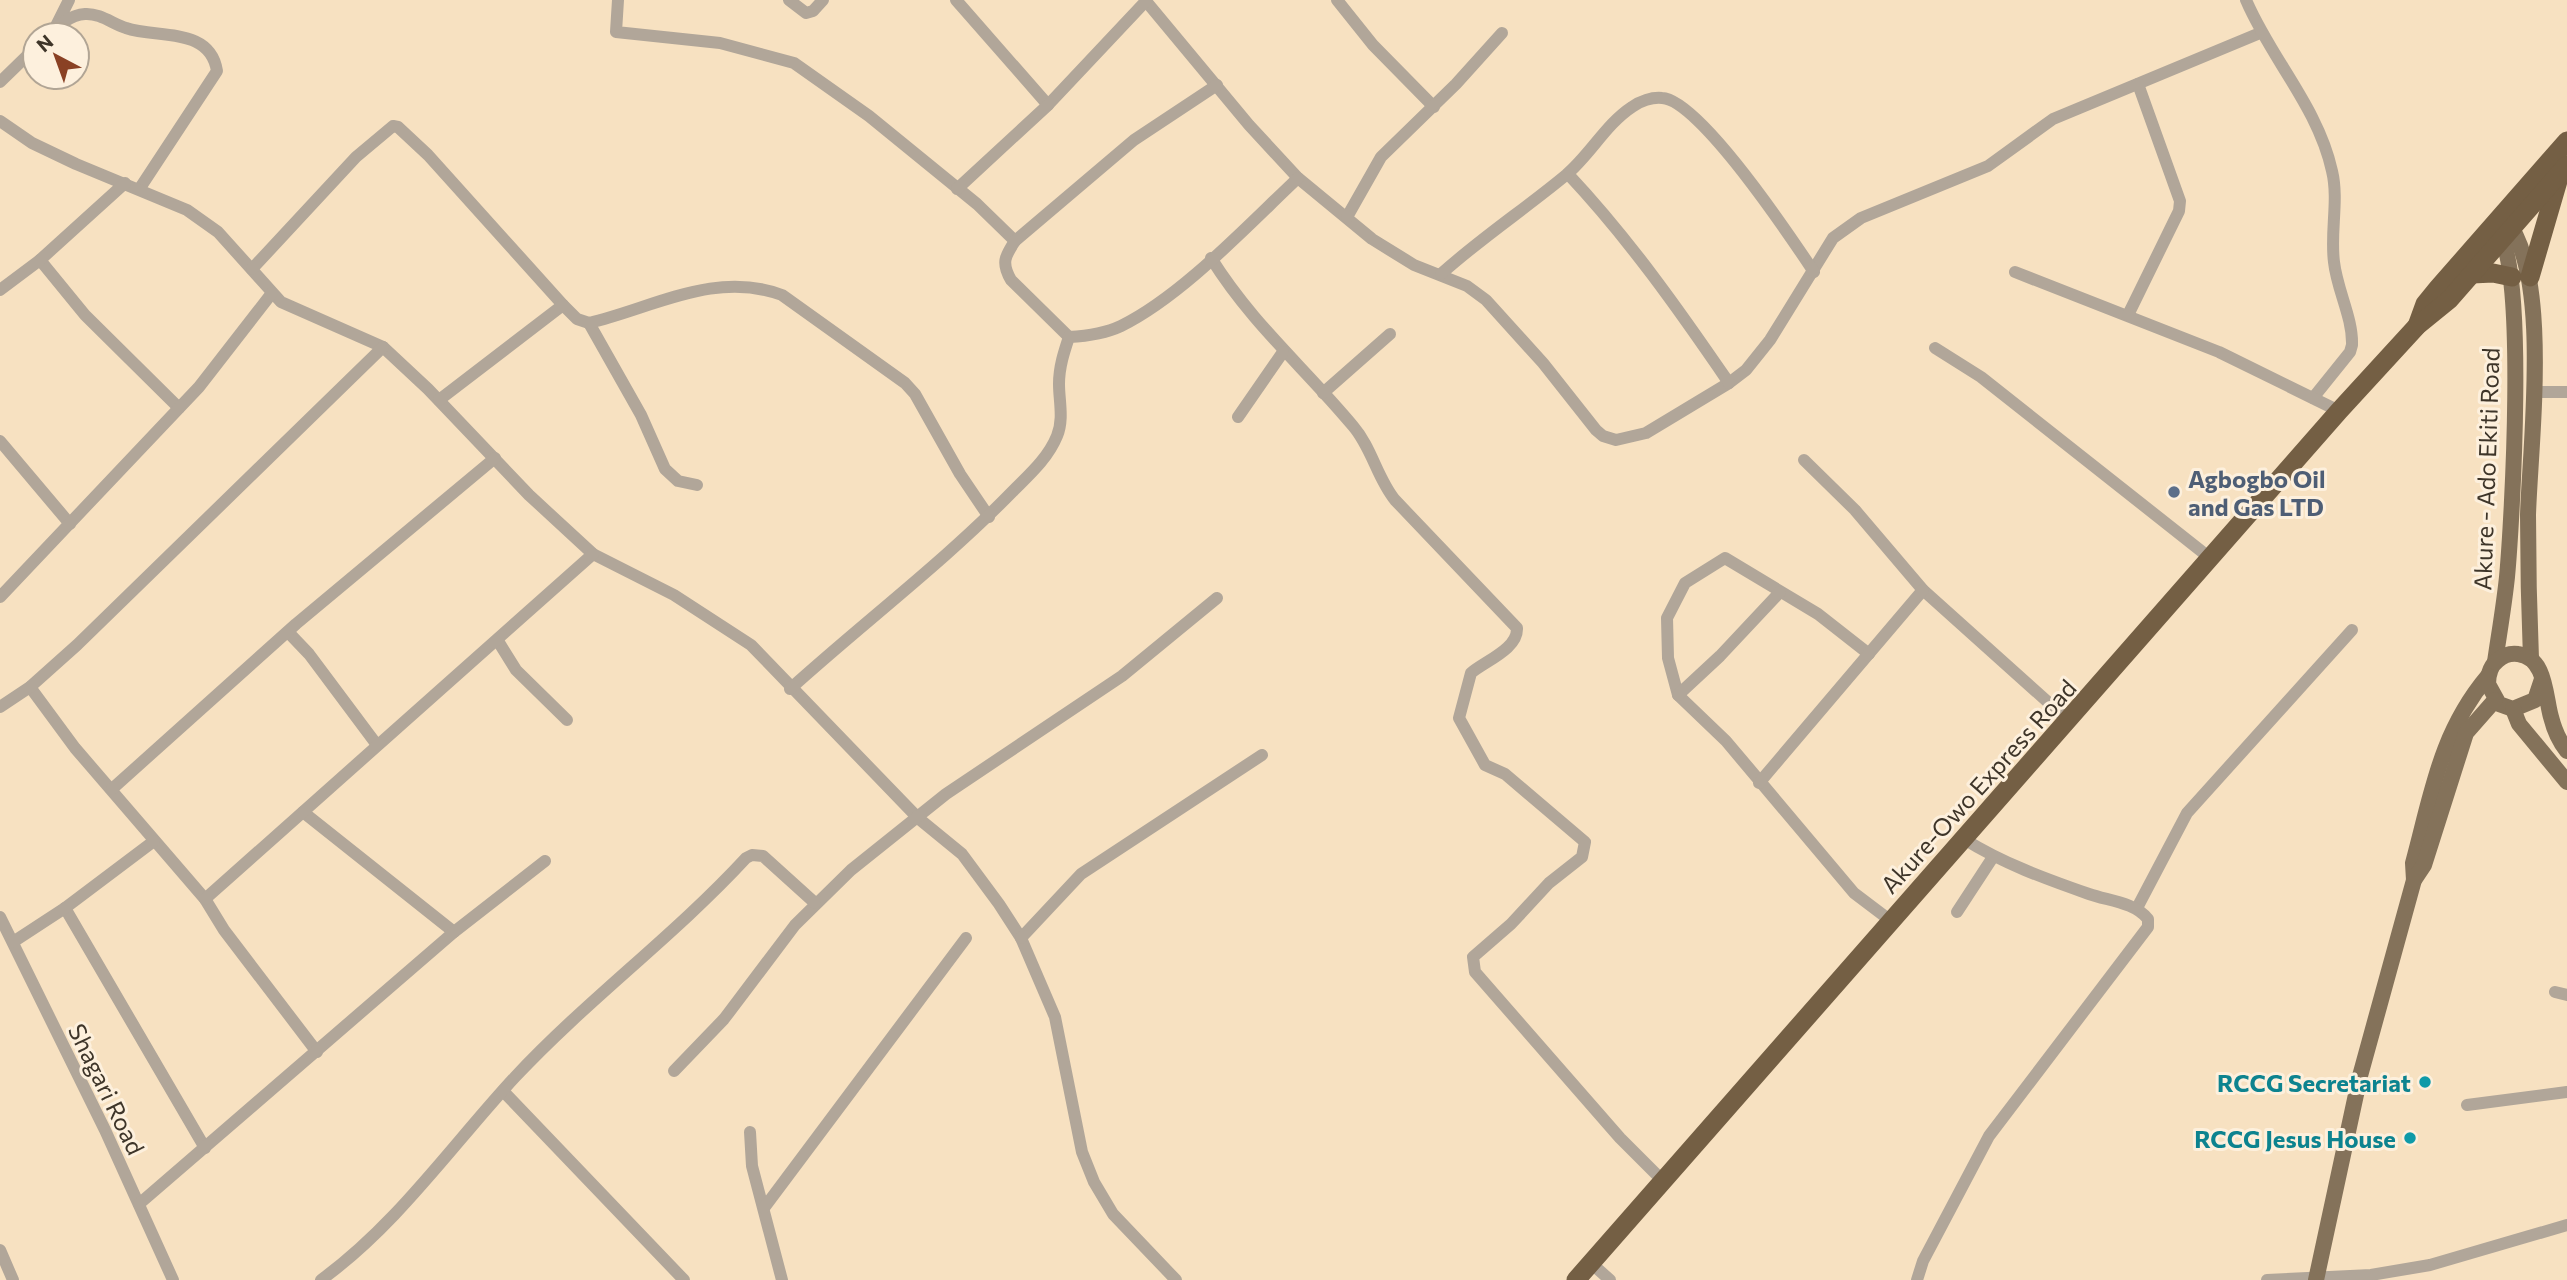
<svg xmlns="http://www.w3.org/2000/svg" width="2567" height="1280" font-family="Commissioner,sans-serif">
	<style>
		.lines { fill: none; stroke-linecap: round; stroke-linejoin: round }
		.minor { stroke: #b1a699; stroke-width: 12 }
		.major { stroke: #84725a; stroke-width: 16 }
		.highway { stroke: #745f44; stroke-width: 19 }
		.service-dot { fill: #5c6f8a; stroke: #fdf0dd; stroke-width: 2.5 }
		.culture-dot { fill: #0f9aa8; stroke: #fdf0dd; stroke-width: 2.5 }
		.labels { text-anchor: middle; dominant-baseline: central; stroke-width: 6; stroke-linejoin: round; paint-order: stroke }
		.street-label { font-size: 24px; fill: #3e3529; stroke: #fdf0dd }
		.service-label { font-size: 24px; font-weight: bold; fill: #4e5e75; stroke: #fdf0dd; text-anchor: start }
		.culture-label { font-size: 24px; font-weight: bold; fill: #0d838f; stroke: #fdf0dd; text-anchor: end }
	</style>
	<rect width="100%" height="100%" fill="#f7e1c1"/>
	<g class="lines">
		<!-- minor -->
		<g class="minor">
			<path d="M618,0L616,32L720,43L794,63L869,116L977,204L1015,241"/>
			<path d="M789,0L806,13L813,11L823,0"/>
			<path d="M956,0L1048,105"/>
			<path d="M1145,0L1249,125L1298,178L1372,239L1414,265L1467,286L1486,300L1543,363L1596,430L1603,436L1616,440L1646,433L1729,383L1746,370L1770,340L1833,238L1861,218L1988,166L2053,119L2260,33"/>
			<path d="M1337,0L1373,45L1434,107"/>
			<path d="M2246,0C2271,59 2318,107 2332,171C2339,200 2330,232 2334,262C2337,290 2353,318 2352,345L2350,352L2313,398"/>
			<path d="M56,26L69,0"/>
			<path d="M48,35C59,25 70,15 85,14C100,13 113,24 126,28C157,39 210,26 217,71L140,188"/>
			<path d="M0,82L35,48"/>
			<path d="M0,121L32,143L76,164L187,210L218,232L281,302L383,347L428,389L529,495L593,554L674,595L751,645L918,818L962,854L999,904L1021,938L1055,1017L1082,1152L1094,1182L1113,1214L1176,1280"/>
			<path d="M1568,174C1629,239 1679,310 1729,383"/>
			<path d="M957,189L1048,105L1146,1"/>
			<path d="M1347,217L1381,157L1456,84L1502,33"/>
			<path d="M1211,258C1253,325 1304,367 1353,426C1372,448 1377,478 1395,500L1517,628C1518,649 1485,661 1471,673L1459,718L1485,765L1505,774L1585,842L1582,857L1549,883L1511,924L1473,957L1475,972L1620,1138L1663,1181"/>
			<path d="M40,260L85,315L179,408"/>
			<path d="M252,269L356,157L393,126L398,127L428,155L563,305"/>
			<path d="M2015,272L2219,352L2339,411"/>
			<path d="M1441,274C1481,238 1525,209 1566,175C1590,155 1606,124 1632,107C1640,101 1652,97 1662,98C1699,99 1792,239 1814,272"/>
			<path d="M0,290L40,260L125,183"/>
			<path d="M2128,315L2179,211L2180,201L2138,84"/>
			<path d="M589,323L641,415L665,469L678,481L697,485"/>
			<path d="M1069,337L1011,280C1001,263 1005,256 1015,241L1134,140L1217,85"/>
			<path d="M1935,348L1981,377L2210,558"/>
			<path d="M2533,392H2567"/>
			<path d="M1323,393L1390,334"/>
			<path d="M439,400L563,305L577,319L589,323C653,308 715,270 782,295L905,383L915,394L960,474L989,517"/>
			<path d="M1238,417L1283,352"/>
			<path d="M0,441L70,524"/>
			<path d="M1804,460L1855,510L1923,590L2069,721"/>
			<path d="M0,597L199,387L272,293"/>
			<path d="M288,632L309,654L377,745"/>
			<path d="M498,641L516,670L567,720"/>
			<path d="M1869,654L1818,614L1725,558L1685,583L1667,618L1668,658L1678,695L1726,741L1854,893L1891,921"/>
			<path d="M30,687L75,748L205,899L224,930L317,1052"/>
			<path d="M790,689C864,622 944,562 1014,490C1030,474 1048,458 1057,436C1064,419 1059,401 1059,384C1059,367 1064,352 1069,337C1087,336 1104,334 1121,326C1182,296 1248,225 1298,178"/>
			<path d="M1678,695L1720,656L1780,592"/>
			<path d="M0,707L30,687L77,645L383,347"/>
			<path d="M1759,783L1923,590"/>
			<path d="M112,789L296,624L495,458"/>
			<path d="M303,812L454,932"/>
			<path d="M205,899L593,554"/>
			<path d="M65,908L205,1148"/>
			<path d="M2137,908L2187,813L2352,630"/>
			<path d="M1957,912L1993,857"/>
			<path d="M0,917L105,1130L173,1280"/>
			<path d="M1021,938L1081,874L1262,755"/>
			<path d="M13,942L65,908L154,841"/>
			<path d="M2555,992L2567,995"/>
			<path d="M674,1071L724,1019L795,925L851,870L946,794L1122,676L1217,598"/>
			<path d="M503,1091L684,1280"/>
			<path d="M2467,1105L2567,1092"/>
			<path d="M750,1132L752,1166L782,1280"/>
			<path d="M139,1204L454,932L545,861"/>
			<path d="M764,1208L966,938"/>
			<path d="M0,1250L13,1280"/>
			<path d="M1591,1263L1610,1280"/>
			<path d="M321,1280C397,1225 452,1145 515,1077C588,999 674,936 746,858L752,855L763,856L815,903"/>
			<path d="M1917,1280L1923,1261L1989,1136L2148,927V919C2134,902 2109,901 2089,894C2046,879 2002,863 1964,839"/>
			<path d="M2267,1280L2371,1275L2430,1265L2567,1225"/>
		</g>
		<!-- major -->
		<g class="major">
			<path d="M2505,219C2552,272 2530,444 2528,515C2528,563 2529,611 2531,659"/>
			<path d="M2495,662C2499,634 2504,606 2507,577C2512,523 2527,266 2498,232"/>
			<path d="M2542,679L2535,700L2513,709L2499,704L2488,684C2488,674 2490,666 2498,660C2504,655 2511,653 2518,654C2546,657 2545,696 2551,717C2554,729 2559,741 2567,751"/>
			<path d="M2513,709L2519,724L2567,782"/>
			<path d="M2414,880L2413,863C2432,793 2440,733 2488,676"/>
			<path d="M2316,1280L2360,1076L2414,880L2424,865L2466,733L2495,700"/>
		</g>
		<!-- highway -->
		<g class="highway">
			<path d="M2472,274L2493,273L2512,277"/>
			<path d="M2530,277L2558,181"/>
			<path d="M2417,326L2425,304L2438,288L2567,141"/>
			<path d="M1576,1280L2339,411L2417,326L2449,300L2567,165"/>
		</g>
	</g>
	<!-- markers -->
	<circle class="service-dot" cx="2174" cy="492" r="7"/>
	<g class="culture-dot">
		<circle cx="2425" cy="1082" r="7"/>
		<circle cx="2410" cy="1138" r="7"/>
	</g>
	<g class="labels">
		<!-- street labels -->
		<g class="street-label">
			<text transform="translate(2486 469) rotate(-88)">Akure - Ado Ekiti Road</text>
			<text transform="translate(1978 786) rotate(-48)">Akure-Owo Express Road</text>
			<text transform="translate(107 1089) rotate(64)">Shagari Road</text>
		</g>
		<!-- service labels -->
		<g class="service-label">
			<text x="2188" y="478">Agbogbo Oil<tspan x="2188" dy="28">and Gas LTD</tspan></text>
		</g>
		<!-- culture labels -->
		<g class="culture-label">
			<text x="2411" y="1082">RCCG Secretariat</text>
			<text x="2396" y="1138">RCCG Jesus House</text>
		</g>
	</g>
	<!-- north arrow -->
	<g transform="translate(56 56) rotate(319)"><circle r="33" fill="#fdf0dd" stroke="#b1a595" stroke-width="2"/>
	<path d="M0-5L12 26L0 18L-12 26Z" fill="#8a4124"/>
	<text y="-10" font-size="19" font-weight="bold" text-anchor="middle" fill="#3e3529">N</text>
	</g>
</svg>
